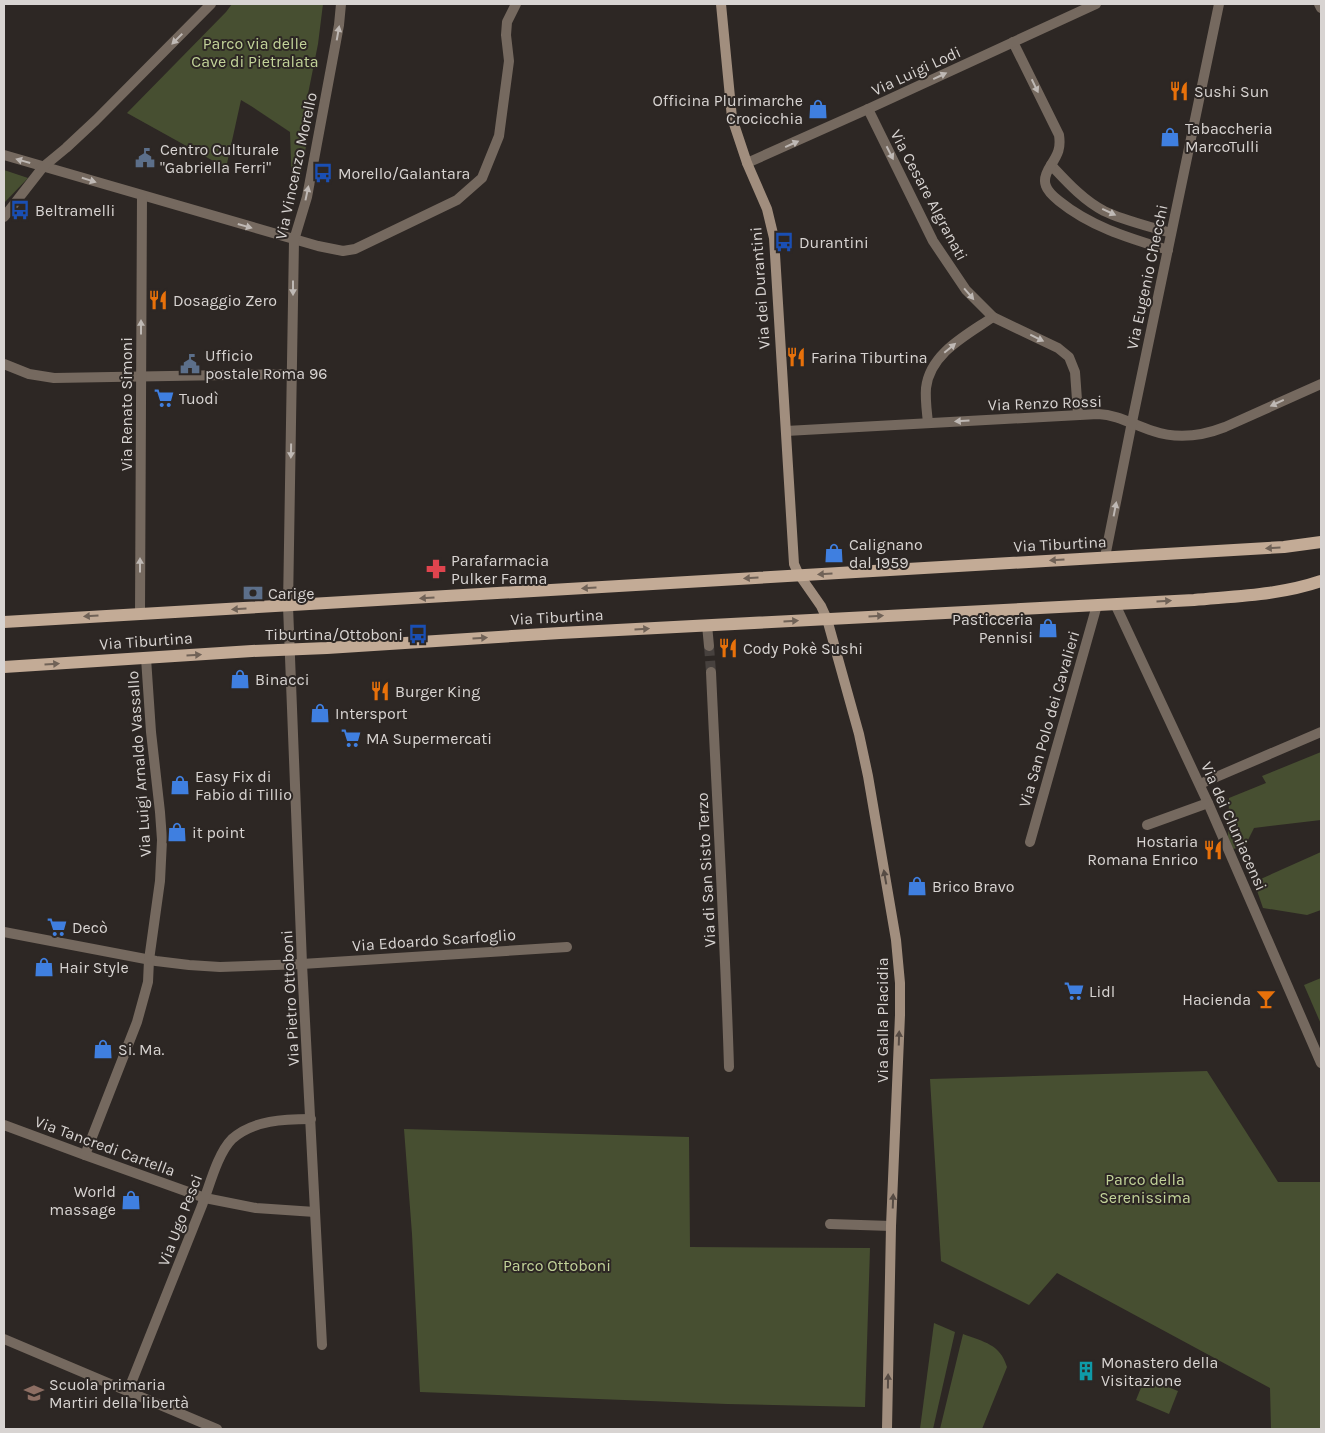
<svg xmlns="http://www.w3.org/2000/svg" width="1325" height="1433" font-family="Karla,sans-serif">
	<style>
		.green { fill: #474f31 }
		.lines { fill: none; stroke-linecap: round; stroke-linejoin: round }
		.street-tunnel { stroke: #47413e; stroke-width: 10; stroke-dasharray: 10 5; stroke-linecap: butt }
		.street { stroke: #75695f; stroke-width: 10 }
		.secondary { stroke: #a18e7e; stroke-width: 10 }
		.primary { stroke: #c3ab96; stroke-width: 12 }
		.oneway { fill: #bfb9b5 }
		.oneway2 { fill: #706257 }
		.oneway3 { fill: #564b44 }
		.labels { text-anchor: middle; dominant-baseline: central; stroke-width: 4; stroke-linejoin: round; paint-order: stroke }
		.park-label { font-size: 16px; fill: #c2d399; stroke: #2d2724 }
		.street-label { font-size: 16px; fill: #d8d4d2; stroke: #2d2724 }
		.poi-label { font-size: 16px; fill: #d8d4d2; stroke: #2d2724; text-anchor: start }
	</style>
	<rect width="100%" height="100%" fill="#2d2724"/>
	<!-- green -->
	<g class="green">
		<path d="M232,4H323L318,44L302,124L310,125L298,189H292L290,132L251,106L241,100L226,168L127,113L226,12Z"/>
		<path d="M4,170L28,178L4,203Z"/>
		<path d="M1321,752V820L1254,828L1245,846L1233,849L1228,837L1229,798L1266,783L1262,776Z"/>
		<path d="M1321,852V910L1307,915L1263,908L1254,882Z"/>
		<path d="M1321,978V1024L1304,985Z"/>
		<path d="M1207,1071L1278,1182H1321V1429H1271L1270,1388L1057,1273L1029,1305L941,1261L930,1079Z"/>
		<path d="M404,1129L689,1137L690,1247L870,1248L865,1407L727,1404L420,1392L412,1234Z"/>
		<path d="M934,1323L955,1332L933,1429H920Z"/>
		<path d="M963,1334C984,1342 1000,1344 1007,1367L982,1429H940Z"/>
		<path d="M1145,1378L1178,1391L1169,1414L1136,1400Z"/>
	</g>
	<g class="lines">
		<!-- street-tunnel -->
		<path class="street-tunnel" d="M709,646L711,672"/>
		<!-- street -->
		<g class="street">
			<path d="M1319,4L1321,8"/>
			<path d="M1013,42L1059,135C1061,148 1058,154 1051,165C1067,182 1083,200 1104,211C1125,221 1149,226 1171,233"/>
			<path d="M868,109L933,241L966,290L993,317L1058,348L1069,357L1075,372L1078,414"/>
			<path d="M4,155L318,246L343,251L355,249L457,200L482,178L499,136L509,61L506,35L507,22L516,4"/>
			<path d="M747,163L868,109L1096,4"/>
			<path d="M1051,165C1047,171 1043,179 1046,186C1048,192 1054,197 1059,201C1091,227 1129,238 1168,250"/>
			<path d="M4,217L43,167L66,148L96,120L211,4"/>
			<path d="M4,364L29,374L54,378L293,374"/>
			<path d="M928,423C927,412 925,400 926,388C930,353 967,335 993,317"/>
			<path d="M786,431L1098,414C1119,415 1133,425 1153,431C1176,439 1202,436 1225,427L1321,384"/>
			<path d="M1105,557L1132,422L1219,4"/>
			<path d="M1115,604L1208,803L1321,1063"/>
			<path d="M140,613L142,196"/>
			<path d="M707,625L709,646"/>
			<path d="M711,672C717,804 725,935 729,1067"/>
			<path d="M1200,784L1321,732"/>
			<path d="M1147,825L1208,803"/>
			<path d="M1030,842L1097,605"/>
			<path d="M4,932L156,961L189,965L220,967L302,964L567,947"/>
			<path d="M4,1125L85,1155L205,1198L256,1208L315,1212"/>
			<path d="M85,1155L137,1022L148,982L149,960L160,881L162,840L160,812L151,732L146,658"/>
			<path d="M830,1224L891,1226"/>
			<path d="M4,1339L217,1429"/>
			<path d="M322,1345L302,964L288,606L294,240L307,197L339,25L341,4"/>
			<path d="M128,1391C152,1330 177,1269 201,1208C209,1188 217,1154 232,1139C253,1120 285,1119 311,1119"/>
		</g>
		<!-- secondary -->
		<path class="secondary" d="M721,4L732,118L747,163L767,209L774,238L794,564L798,573L821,606L827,619L859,734L868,776L896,940L900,983V1015L891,1226L887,1429"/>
		<!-- primary -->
		<g class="primary">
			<path d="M4,622L1284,547L1321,542"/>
			<path d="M4,667L252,651L327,648L560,633L1194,600C1237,596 1280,595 1321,581"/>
		</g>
	</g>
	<!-- one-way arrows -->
	<defs><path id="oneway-solid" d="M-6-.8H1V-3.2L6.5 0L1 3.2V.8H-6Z" transform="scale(1.25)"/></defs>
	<g class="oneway">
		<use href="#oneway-solid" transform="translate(338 33) rotate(-80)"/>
		<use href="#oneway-solid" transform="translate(177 39) rotate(135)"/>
		<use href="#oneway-solid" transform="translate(940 76) rotate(-25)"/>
		<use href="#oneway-solid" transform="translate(1035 86) rotate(64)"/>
		<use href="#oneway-solid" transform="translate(792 144) rotate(-24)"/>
		<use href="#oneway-solid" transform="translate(890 153) rotate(63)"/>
		<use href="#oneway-solid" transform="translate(23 161) rotate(-164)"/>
		<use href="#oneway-solid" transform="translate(89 180) rotate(17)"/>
		<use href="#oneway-solid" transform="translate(307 193) rotate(-78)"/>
		<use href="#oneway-solid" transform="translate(1109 212) rotate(25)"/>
		<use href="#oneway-solid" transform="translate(245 226) rotate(16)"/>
		<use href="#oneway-solid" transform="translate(293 288) rotate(90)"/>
		<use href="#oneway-solid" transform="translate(969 294) rotate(49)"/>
		<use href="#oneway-solid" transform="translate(141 327) rotate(-90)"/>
		<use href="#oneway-solid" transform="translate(1037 338) rotate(26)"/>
		<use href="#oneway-solid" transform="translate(950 348) rotate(-40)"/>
		<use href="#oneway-solid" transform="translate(1277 403) rotate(155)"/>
		<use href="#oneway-solid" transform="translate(962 421) rotate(176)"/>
		<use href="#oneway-solid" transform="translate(291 451) rotate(91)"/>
		<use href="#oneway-solid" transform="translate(1115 509) rotate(-79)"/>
		<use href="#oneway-solid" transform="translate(140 565) rotate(-90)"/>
	</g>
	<g class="oneway2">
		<use href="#oneway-solid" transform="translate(1273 548) rotate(177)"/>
		<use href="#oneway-solid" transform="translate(1057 560) rotate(176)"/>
		<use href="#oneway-solid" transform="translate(825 574) rotate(177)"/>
		<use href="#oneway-solid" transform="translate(751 578) rotate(177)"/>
		<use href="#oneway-solid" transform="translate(589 588) rotate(177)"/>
		<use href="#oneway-solid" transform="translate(427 598) rotate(176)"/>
		<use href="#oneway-solid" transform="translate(1164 601) rotate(-3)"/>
		<use href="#oneway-solid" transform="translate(239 609) rotate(177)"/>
		<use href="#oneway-solid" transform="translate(91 616) rotate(176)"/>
		<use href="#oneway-solid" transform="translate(876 616) rotate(-3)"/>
		<use href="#oneway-solid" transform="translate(791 621) rotate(-3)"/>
		<use href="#oneway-solid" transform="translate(642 629) rotate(-3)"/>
		<use href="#oneway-solid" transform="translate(480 638) rotate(-4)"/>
		<use href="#oneway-solid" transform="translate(194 655) rotate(-3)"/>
		<use href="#oneway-solid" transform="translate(52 664) rotate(-4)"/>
	</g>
	<g class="oneway3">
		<use href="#oneway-solid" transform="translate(885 877) rotate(-100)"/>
		<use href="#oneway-solid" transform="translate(899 1038) rotate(-88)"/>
		<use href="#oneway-solid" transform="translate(893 1201) rotate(-88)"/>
		<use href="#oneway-solid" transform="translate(888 1381) rotate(-89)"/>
	</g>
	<!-- icons -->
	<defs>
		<symbol id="restaurant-bare" viewBox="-9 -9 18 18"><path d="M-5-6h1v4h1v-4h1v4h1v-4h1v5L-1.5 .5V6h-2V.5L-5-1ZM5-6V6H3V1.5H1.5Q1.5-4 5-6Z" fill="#e8710a" stroke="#2d2724" stroke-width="2.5" paint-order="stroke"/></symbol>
		<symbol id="shop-bare" viewBox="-9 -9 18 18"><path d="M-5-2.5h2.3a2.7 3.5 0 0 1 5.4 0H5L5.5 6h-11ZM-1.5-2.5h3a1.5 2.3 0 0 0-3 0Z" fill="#3f7fe0" stroke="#2d2724" stroke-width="2.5" paint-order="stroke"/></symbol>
		<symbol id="civic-bare" viewBox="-9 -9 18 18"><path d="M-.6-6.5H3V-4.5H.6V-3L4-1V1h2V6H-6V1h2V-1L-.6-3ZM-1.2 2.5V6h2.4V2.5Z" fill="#5c6f8a" stroke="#2d2724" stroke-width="2.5" paint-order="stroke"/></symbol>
		<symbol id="bus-bare" viewBox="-9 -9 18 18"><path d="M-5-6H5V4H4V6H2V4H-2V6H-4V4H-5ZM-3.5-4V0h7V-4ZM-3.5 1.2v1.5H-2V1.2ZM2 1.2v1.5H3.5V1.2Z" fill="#1a4fb4" stroke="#2d2724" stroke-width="2.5" paint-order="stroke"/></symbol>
		<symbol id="supermarket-bare" viewBox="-9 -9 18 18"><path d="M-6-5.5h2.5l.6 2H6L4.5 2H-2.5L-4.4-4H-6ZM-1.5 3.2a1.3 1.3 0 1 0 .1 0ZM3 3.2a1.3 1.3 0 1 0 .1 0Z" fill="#3f7fe0" stroke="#2d2724" stroke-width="2.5" paint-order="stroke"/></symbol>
		<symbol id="pharmacy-bare" viewBox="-9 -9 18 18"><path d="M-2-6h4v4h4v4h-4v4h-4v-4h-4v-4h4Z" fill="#e0444e" stroke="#2d2724" stroke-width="2.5" paint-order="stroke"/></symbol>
		<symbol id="bank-bare" viewBox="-9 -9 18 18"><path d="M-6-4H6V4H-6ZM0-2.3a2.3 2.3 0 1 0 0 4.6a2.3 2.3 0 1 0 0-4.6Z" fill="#5c6f8a" stroke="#2d2724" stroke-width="2.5" paint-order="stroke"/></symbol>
		<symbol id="bar-bare" viewBox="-9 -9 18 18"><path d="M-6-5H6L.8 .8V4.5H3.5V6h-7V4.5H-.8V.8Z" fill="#e8710a" stroke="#2d2724" stroke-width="2.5" paint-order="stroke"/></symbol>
		<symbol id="building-bare" viewBox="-9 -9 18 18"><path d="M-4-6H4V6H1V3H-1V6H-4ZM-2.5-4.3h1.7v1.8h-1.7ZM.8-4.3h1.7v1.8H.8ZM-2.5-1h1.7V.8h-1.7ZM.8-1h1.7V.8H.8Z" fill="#0f9aa8" stroke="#2d2724" stroke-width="2.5" paint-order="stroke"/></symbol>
		<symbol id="school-bare" viewBox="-9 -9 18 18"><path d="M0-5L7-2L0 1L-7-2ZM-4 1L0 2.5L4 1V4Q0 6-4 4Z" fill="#8d6e63" stroke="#2d2724" stroke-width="2.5" paint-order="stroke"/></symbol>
	</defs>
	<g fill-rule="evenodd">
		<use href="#restaurant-bare" x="1165" y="77" width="28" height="28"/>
		<use href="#shop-bare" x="804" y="95" width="28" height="28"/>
		<use href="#shop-bare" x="1156" y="123" width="28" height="28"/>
		<use href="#civic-bare" x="131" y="144" width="28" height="28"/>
		<use href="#bus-bare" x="309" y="159" width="28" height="28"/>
		<use href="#bus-bare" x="6" y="196" width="28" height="28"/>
		<use href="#bus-bare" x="770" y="228" width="28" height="28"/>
		<use href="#restaurant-bare" x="144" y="286" width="28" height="28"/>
		<use href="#restaurant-bare" x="782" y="343" width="28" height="28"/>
		<use href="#civic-bare" x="176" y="350" width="28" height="28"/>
		<use href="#supermarket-bare" x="150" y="384" width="28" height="28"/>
		<use href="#shop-bare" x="820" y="539" width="28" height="28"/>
		<use href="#pharmacy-bare" x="422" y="555" width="28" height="28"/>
		<use href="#bank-bare" x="239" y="579" width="28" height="28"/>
		<use href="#shop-bare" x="1034" y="614" width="28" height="28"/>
		<use href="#bus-bare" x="404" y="620" width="28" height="28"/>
		<use href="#restaurant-bare" x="714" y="634" width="28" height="28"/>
		<use href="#shop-bare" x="226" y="665" width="28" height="28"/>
		<use href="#restaurant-bare" x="366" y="677" width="28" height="28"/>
		<use href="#shop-bare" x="306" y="699" width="28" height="28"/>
		<use href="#supermarket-bare" x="337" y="724" width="28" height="28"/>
		<use href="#shop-bare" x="166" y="771" width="28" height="28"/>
		<use href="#shop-bare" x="163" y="818" width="28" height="28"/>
		<use href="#restaurant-bare" x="1199" y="836" width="28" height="28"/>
		<use href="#shop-bare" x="903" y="872" width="28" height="28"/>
		<use href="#supermarket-bare" x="43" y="913" width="28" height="28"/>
		<use href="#shop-bare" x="30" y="953" width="28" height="28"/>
		<use href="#supermarket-bare" x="1060" y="977" width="28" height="28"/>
		<use href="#bar-bare" x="1252" y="985" width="28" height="28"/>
		<use href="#shop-bare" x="89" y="1035" width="28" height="28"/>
		<use href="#shop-bare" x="117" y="1186" width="28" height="28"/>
		<use href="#building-bare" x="1072" y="1357" width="28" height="28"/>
		<use href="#school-bare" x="20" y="1379" width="28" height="28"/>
	</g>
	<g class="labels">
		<!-- park labels -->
		<g class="park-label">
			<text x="255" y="43">Parco via delle<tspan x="255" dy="18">Cave di Pietralata</tspan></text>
			<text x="1145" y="1179">Parco della<tspan x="1145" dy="18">Serenissima</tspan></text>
			<text x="557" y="1265">Parco Ottoboni</text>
		</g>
		<!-- street labels -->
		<g class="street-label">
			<text transform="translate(916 71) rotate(-25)">Via Luigi Lodi</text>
			<text transform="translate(296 166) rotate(-78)">Via Vincenzo Morello</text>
			<text transform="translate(929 195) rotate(62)">Via Cesare Algranati</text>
			<text transform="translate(1147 277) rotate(-78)">Via Eugenio Checchi</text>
			<text transform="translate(760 288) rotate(-94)">Via dei Durantini</text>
			<text transform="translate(1045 403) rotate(-2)">Via Renzo Rossi</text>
			<text transform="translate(126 404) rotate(-90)">Via Renato Simoni</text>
			<text transform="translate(1060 544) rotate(-3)">Via Tiburtina</text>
			<text transform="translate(557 617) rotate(-3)">Via Tiburtina</text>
			<text transform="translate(146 641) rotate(-4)">Via Tiburtina</text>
			<text transform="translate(1049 719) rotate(-74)">Via San Polo dei Cavalieri</text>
			<text transform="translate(139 764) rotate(-94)">Via Luigi Arnaldo Vassallo</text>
			<text transform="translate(1234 826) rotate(66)">Via dei Cluniacensi</text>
			<text transform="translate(706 870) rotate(-93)">Via di San Sisto Terzo</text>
			<text transform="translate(434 940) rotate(-4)">Via Edoardo Scarfoglio</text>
			<text transform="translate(290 998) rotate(-93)">Via Pietro Ottoboni</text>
			<text transform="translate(882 1020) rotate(-90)">Via Galla Placidia</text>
			<text transform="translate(105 1146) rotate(20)">Via Tancredi Cartella</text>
			<text transform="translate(180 1220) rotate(-69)">Via Ugo Pesci</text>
		</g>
		<!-- poi labels -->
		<g class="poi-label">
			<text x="1194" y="91">Sushi Sun</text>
			<text x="803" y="100" text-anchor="end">Officina Plurimarche<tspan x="803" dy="18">Crocicchia</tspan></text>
			<text x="1185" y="128">Tabaccheria<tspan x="1185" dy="18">MarcoTulli</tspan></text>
			<text x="160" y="149">Centro Culturale<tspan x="160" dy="18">"Gabriella Ferri"</tspan></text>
			<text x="338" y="173">Morello/Galantara</text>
			<text x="35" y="210">Beltramelli</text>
			<text x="799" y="242">Durantini</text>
			<text x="173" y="300">Dosaggio Zero</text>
			<text x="205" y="355">Ufficio<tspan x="205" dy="18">postale Roma 96</tspan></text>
			<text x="811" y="357">Farina Tiburtina</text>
			<text x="179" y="398">Tuodì</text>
			<text x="849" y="544">Calignano<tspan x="849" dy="18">dal 1959</tspan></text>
			<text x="451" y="560">Parafarmacia<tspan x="451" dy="18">Pulker Farma</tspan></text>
			<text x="268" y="593">Carige</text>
			<text x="1033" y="619" text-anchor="end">Pasticceria<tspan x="1033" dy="18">Pennisi</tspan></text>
			<text x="403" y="634" text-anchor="end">Tiburtina/Ottoboni</text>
			<text x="743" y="648">Cody Pokè Sushi</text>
			<text x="255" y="679">Binacci</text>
			<text x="395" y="691">Burger King</text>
			<text x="335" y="713">Intersport</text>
			<text x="366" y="738">MA Supermercati</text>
			<text x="195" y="776">Easy Fix di<tspan x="195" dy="18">Fabio di Tillio</tspan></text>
			<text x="192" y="832">it point</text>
			<text x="1198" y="841" text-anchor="end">Hostaria<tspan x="1198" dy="18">Romana Enrico</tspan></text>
			<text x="932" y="886">Brico Bravo</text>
			<text x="72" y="927">Decò</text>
			<text x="59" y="967">Hair Style</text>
			<text x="1089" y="991">Lidl</text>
			<text x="1251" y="999" text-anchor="end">Hacienda</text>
			<text x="118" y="1049">Si. Ma.</text>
			<text x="116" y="1191" text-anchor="end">World<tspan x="116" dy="18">massage</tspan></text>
			<text x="1101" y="1362">Monastero della<tspan x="1101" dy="18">Visitazione</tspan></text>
			<text x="49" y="1384">Scuola primaria<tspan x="49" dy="18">Martiri della libertà</tspan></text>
		</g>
	</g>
	<!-- border -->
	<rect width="1325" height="1433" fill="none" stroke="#d8d4d2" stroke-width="10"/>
</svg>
